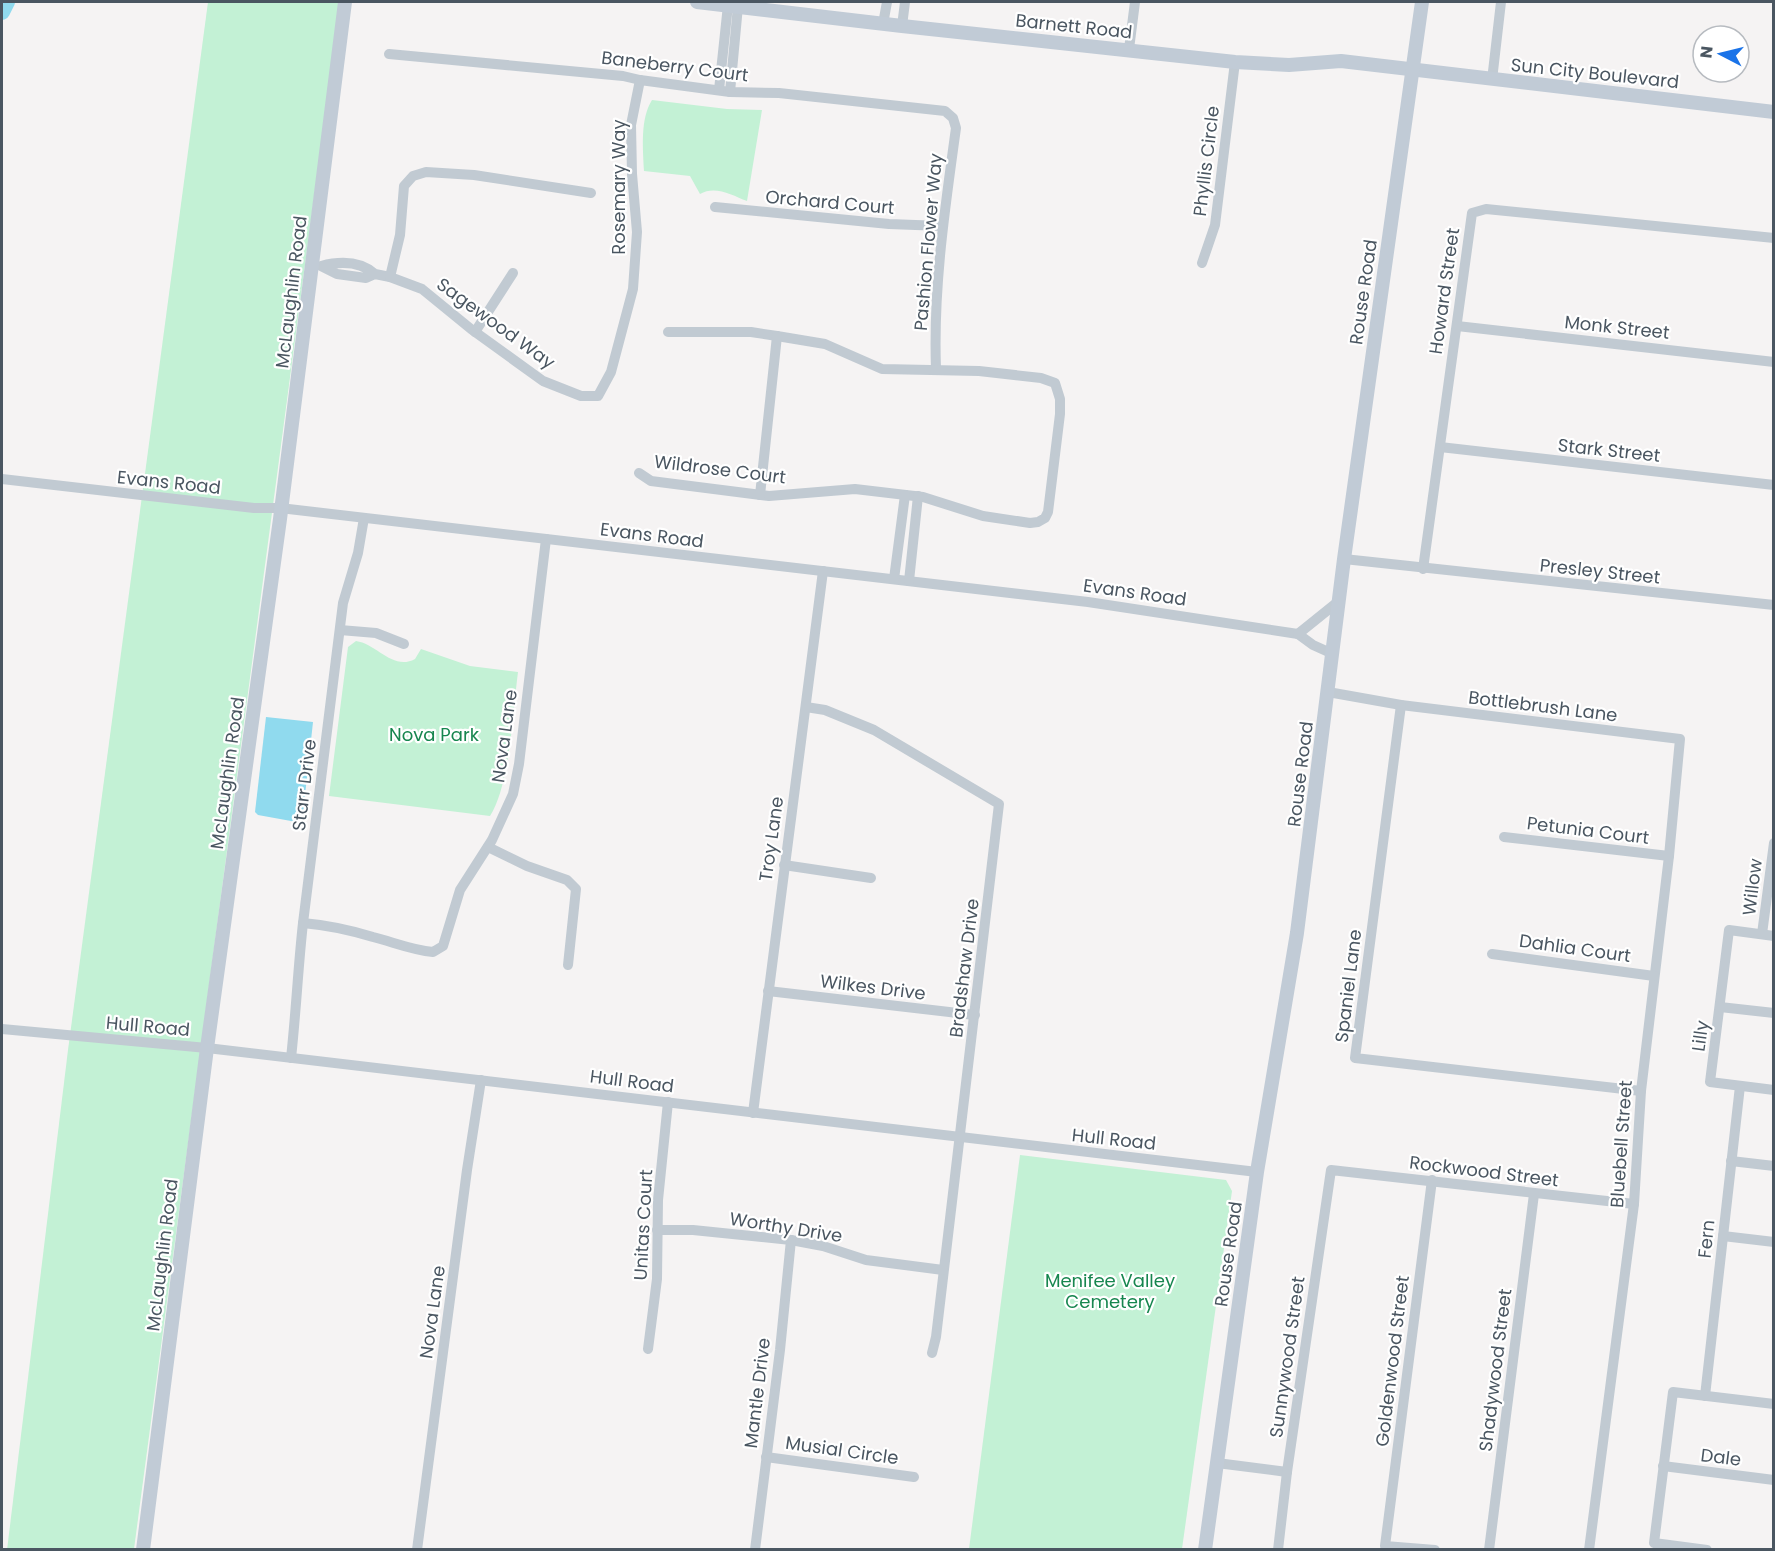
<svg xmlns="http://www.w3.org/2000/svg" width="1775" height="1551" font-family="Poppins,sans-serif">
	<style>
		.green { fill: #c3f1d5 }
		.water { fill: #90daee }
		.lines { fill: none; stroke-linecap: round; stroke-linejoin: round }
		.river { stroke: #90daee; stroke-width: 16 }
		.street { stroke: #c1cad2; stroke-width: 10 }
		.secondary { stroke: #c1cbd6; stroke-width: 14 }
		.labels { text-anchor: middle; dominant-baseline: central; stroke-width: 4.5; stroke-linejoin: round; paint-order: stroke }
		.street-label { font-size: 18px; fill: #4a5661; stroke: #fff }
		.park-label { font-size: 18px; fill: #17864f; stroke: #fff }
	</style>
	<rect width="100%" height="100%" fill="#f5f3f3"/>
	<!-- green -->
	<g class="green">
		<path d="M208,2H340L134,1549L7,1550L68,1050Z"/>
		<path d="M652,100L727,109L762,110L747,201C732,195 715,185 700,194L690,176L644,171C643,148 640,119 652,100Z"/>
		<path d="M356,641C377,644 393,671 415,659L421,649L470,666L518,672C513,710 510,785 490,816L329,796L348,647Z"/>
		<path d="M1020,1155L1226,1180L1232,1191L1182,1549H969Z"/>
	</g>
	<!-- water -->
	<path class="water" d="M266,717L313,722L302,823L258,815L255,812Z"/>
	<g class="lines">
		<!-- river -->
		<path class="river" d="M2,12L7,2"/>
		<!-- street -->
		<g class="street">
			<path d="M883,24L887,2"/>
			<path d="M902,26L905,2"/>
			<path d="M1129,49L1135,2"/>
			<path d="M389,54L623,76L640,80L730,92L779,93L945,111L953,118L956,128C945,208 933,288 936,369"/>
			<path d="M1492,80L1501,2"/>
			<path d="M719,90L728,5"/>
			<path d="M730,92L738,6"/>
			<path d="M715,207L889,224L942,226"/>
			<path d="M1202,263L1215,225L1235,62"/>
			<path d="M375,274C360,261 340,261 321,266L337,274L366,278L375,274L390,277L422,289L471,329L543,381L581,396H598L611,372L633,289L637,232L632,174L631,125L640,80"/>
			<path d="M390,277L400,235L404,186L413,176L426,172L474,175L591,193"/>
			<path d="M1457,326L1774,362"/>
			<path d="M475,332L513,273"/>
			<path d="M1440,447L1774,485"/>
			<path d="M639,473L651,481L769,496L855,489L923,497L983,516L1030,523L1038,522L1045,518L1048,512L1060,414V399L1055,383L1041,378L979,371L882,369L825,344L777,336L751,332H668"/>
			<path d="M2,479L254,508H280L1088,602L1298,634L1313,645L1333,654"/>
			<path d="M760,495L777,336"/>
			<path d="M1344,559L1774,605"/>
			<path d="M1423,569L1472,213L1486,209L1774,238"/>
			<path d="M894,579L905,495"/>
			<path d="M909,581L918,496"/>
			<path d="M340,630L376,633L404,644"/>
			<path d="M1298,634L1339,601"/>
			<path d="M1328,692L1401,705L1680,739L1669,856L1641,1091L1634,1204L1589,1550"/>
			<path d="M1401,705L1355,1058L1641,1091"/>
			<path d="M806,707L825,710L874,730L999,804L936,1337L932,1353"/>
			<path d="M1504,837L1669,856"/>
			<path d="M488,847L527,866L567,880L576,889L568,965"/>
			<path d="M784,865L871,878"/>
			<path d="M303,923C326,925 350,930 373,937C393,942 412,950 433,952L443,946L460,890L492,840L513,794L519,764L546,539"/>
			<path d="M1762,934L1774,843"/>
			<path d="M1774,936L1729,930L1710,1082L1774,1090"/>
			<path d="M1492,954L1654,976"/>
			<path d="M768,991L975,1015"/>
			<path d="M1720,1007L1774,1013"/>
			<path d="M2,1029L207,1048L1257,1172"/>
			<path d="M291,1058C296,1013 298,968 303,923L343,603L358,553L364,518"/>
			<path d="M753,1113L823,571"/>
			<path d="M1731,1161L1774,1166"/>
			<path d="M1432,1180L1385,1546L1435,1550"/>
			<path d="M657,1230H693L791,1240L823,1246L866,1260L943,1270"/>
			<path d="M1723,1236L1774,1242"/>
			<path d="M648,1349L657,1279L658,1200L668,1102"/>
			<path d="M1705,1396L1740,1086"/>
			<path d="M766,1457L914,1477"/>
			<path d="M1217,1463L1287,1472"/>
			<path d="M1663,1466L1774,1480"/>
			<path d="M417,1550L467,1170L481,1080"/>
			<path d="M755,1550L780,1350L791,1240"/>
			<path d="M1278,1550L1287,1472L1331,1170L1634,1204"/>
			<path d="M1489,1550L1534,1194"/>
			<path d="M1707,1550L1654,1543L1673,1392L1774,1404"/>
		</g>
		<!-- secondary -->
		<g class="secondary">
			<path d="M697,2L902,26L1235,62L1289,65L1341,61L1774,112"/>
			<path d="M143,1550L207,1048L280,519L345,2"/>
			<path d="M1205,1550L1257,1172L1297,933L1344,559L1422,2"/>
		</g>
	</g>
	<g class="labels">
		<!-- street labels -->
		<g class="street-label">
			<text transform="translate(1074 26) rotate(6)">Barnett Road</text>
			<text transform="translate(675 66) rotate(7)">Baneberry Court</text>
			<text transform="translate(1595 73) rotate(6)">Sun City Boulevard</text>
			<text transform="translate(1206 161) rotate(-83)">Phyllis Circle</text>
			<text transform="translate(618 187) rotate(-90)">Rosemary Way</text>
			<text transform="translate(830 202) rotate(5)">Orchard Court</text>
			<text transform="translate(928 242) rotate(-85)">Pashion Flower Way</text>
			<text transform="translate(1444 291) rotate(-82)">Howard Street</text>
			<text transform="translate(291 292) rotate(-83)">McLaughlin Road</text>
			<text transform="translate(1363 292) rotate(-82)">Rouse Road</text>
			<text transform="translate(496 323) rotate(36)">Sagewood Way</text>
			<text transform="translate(1617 327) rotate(6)">Monk Street</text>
			<text transform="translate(1609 450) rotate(6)">Stark Street</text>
			<text transform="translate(720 469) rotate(7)">Wildrose Court</text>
			<text transform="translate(169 482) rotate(6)">Evans Road</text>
			<text transform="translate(652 535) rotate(7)">Evans Road</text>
			<text transform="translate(1600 571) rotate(6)">Presley Street</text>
			<text transform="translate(1135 592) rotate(8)">Evans Road</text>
			<text transform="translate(1543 706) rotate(7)">Bottlebrush Lane</text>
			<text transform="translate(504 736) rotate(-82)">Nova Lane</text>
			<text transform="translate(227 773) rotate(-82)">McLaughlin Road</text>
			<text transform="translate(1300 774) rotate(-83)">Rouse Road</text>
			<text transform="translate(304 785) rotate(-83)">Starr Drive</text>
			<text transform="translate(1588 830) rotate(7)">Petunia Court</text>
			<text transform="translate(771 839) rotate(-82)">Troy Lane</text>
			<text transform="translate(1752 887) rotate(-83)">Willow</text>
			<text transform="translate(1575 948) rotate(8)">Dahlia Court</text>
			<text transform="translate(964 968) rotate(-83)">Bradshaw Drive</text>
			<text transform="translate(1348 986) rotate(-83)">Spaniel Lane</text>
			<text transform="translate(873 987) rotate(7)">Wilkes Drive</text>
			<text transform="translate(148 1026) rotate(5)">Hull Road</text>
			<text transform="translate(1700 1036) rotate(-82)">Lilly</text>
			<text transform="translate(632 1081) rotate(7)">Hull Road</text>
			<text transform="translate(1114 1139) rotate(6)">Hull Road</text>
			<text transform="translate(1621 1144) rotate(-86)">Bluebell Street</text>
			<text transform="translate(1484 1171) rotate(7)">Rockwood Street</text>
			<text transform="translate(643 1225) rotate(-87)">Unitas Court</text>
			<text transform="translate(786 1227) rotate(9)">Worthy Drive</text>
			<text transform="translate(1706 1239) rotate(-84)">Fern</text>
			<text transform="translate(1228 1254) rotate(-82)">Rouse Road</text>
			<text transform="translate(162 1255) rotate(-83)">McLaughlin Road</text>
			<text transform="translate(432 1312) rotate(-82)">Nova Lane</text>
			<text transform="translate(1287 1357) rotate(-82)">Sunnywood Street</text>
			<text transform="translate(1392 1361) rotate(-83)">Goldenwood Street</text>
			<text transform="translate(1495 1370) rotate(-83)">Shadywood Street</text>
			<text transform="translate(757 1393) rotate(-83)">Mantle Drive</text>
			<text transform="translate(842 1450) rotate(8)">Musial Circle</text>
			<text transform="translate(1721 1457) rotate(7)">Dale</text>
		</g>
		<!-- park labels -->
		<g class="park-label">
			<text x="434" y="734">Nova Park</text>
			<text x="1110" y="1280">Menifee Valley<tspan x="1110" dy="21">Cemetery</tspan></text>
		</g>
	</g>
	<!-- border -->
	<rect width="1775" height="1551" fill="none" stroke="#4a5661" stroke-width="6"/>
	<!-- north arrow -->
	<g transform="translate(1721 54) rotate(277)"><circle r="28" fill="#ffffff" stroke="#b7bbc0" stroke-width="1.5"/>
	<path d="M0-4.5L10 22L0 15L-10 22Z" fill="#1a73e8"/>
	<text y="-9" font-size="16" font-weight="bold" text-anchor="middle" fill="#4a5661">N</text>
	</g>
</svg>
